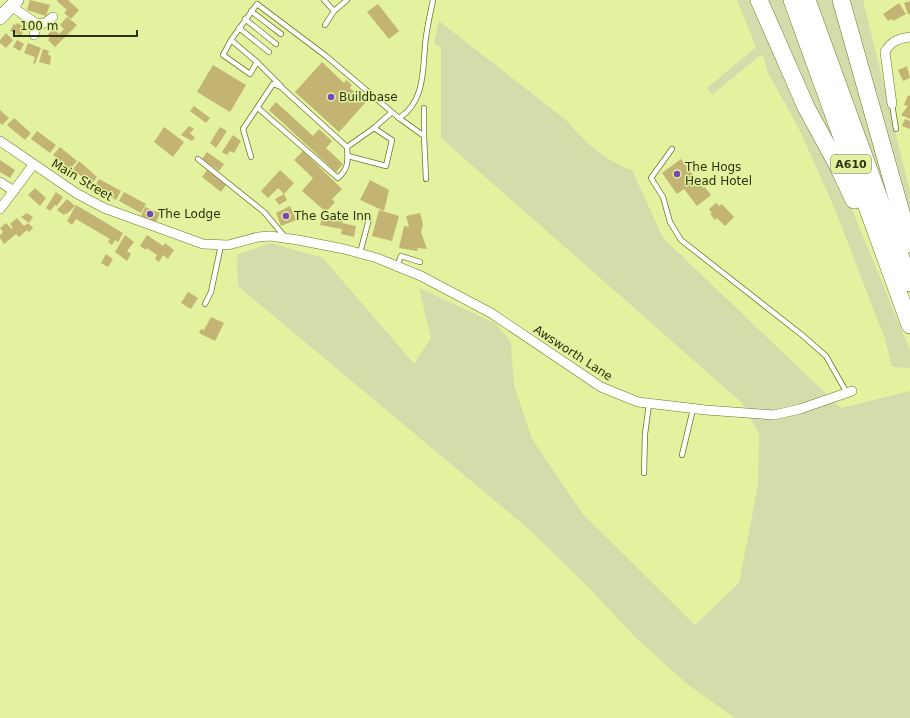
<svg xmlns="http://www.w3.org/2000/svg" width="910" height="718" font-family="'DejaVu Sans',sans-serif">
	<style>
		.green { fill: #d3ddac }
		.building { fill: #c3b474 }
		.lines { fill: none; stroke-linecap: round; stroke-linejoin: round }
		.lane-casing { stroke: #6d7825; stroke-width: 6 }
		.street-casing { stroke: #6d7825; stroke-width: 10 }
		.secondary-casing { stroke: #6d7825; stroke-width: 14 }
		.highway-casing { stroke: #6d7825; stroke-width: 18 }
		.lane { stroke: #fff; stroke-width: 4.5 }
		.street { stroke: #fff; stroke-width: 9 }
		.secondary { stroke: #fff; stroke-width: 13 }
		.highway { stroke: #fff; stroke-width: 17 }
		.poi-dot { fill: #7447bf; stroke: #e3f29e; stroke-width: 1.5 }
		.labels { text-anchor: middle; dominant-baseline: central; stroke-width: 3; stroke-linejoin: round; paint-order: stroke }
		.shield { fill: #e3f29e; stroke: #646c3b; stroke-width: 1 }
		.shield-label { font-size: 11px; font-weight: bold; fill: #2d3210 }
		.poi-label { font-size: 12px; fill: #2d3210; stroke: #e3f29e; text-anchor: start }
		.street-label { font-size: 12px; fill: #2d3210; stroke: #e3f29e }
	</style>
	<rect width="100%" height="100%" fill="#e3f29e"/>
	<!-- green -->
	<g class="green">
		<path d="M737,0H754L848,200L910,350V368L892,367L885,339L834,207L799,129L768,73L763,55L758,57L712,95L707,88L756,47Z"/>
		<path d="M766,0H784L837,141L832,144Z"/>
		<path d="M814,0H835L887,189H885Z"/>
		<path d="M846,0H863L910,192V223Z"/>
		<path d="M439,21L566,120C584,141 605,161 632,170L663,238L841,408L910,391V718H735L687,684L636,638L590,589L531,531L238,286L237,255L270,243L323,258L414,364L431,338L419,288L495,323L511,342L514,385L532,439L582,513L695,625L739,583L758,485L759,434L741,402L441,138V48L434,43Z"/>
	</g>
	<!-- building -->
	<g class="building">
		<path d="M30,0L50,5L46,16L27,10Z"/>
		<path d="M58,0H68L79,10L71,19L64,13L67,10L57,1Z"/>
		<path d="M910,1V14H908L904,3Z"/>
		<path d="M899,3L906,14L893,21L892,19L888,21L883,14Z"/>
		<path d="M378,4L399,31L389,39L367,12Z"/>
		<path d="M67,17L77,25L55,47L48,40L50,38L47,35L54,28L59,34L64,29L60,25Z"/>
		<path d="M17,23L25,27L21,36L10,31L14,24L16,25Z"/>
		<path d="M6,33L13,40L6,48L0,43V40Z"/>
		<path d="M17,40L24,44L20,51L13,47Z"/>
		<path d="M28,43L41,48L35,64L33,63L35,57L24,53Z"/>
		<path d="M43,49L49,51L48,55L51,56L50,65L39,62Z"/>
		<path d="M322,62L344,83L346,80L352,85L350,88L366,102L339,132L295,92Z"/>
		<path d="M213,65L246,85L230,112L197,92Z"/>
		<path d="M907,66L910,78L903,81L898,70Z"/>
		<path d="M908,95L910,96V119L901,115L908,106L904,105Z"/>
		<path d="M276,102L313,136L319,129L332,141L326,148L343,164L336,172L269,110Z"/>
		<path d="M194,106L210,118L206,123L190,111Z"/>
		<path d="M0,110L9,118L2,125L0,123Z"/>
		<path d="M14,118L31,133L25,140L7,125Z"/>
		<path d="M905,119L910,121V129L902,126Z"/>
		<path d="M189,126L194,129L190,133L195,138L192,141L181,135Z"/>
		<path d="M164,127L184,142L173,157L154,142Z"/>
		<path d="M220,127L227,131L216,148L210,143Z"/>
		<path d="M37,131L56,145L50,153L31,139Z"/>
		<path d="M233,135L241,141L234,153L230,151L227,155L222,152Z"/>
		<path d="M60,147L77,161L70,169L53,155Z"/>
		<path d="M303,151L342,189L332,199L335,202L326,212L302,191L313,178L294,160Z"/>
		<path d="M207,152L224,164L219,171L202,159Z"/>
		<path d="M681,159L703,188L705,187L711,195L697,206L684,189L677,194L662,173Z"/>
		<path d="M0,160L15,170L10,178L0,172Z"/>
		<path d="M79,161L97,177L91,185L73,169Z"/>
		<path d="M207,170L226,185L221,192L202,177Z"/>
		<path d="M280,170L294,183L284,194L278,188L268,198L261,191Z"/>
		<path d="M99,179L121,191L116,200L94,188Z"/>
		<path d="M370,180L389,190L384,211L360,200Z"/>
		<path d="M35,188L46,198L40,206L28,195Z"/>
		<path d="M56,192L63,197L57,206L55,205L50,211L46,208Z"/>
		<path d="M124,192L146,204L141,213L119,201Z"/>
		<path d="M284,194L287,200L279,205L275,199Z"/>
		<path d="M67,199L75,206L67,214L66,213L64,215L57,210Z"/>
		<path d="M716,203L719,206L722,204L734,217L725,226L717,218L715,220L710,214L712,213L709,209Z"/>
		<path d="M76,205L123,233L118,242L115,240L112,245L108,242L110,239L76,219L72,225L67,221Z"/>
		<path d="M290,206L296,220L281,226L276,213Z"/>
		<path d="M145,207L160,213L156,222L141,216Z"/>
		<path d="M379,210L399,216L392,241L372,236Z"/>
		<path d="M323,212L344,217L342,223L356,226L354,237L341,234L342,229L320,225Z"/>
		<path d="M27,213L33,217L29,223L21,217Z"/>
		<path d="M420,213L423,224L421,232L427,249L418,248L417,251L399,248L404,226L409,227L406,216Z"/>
		<path d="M17,218L24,226L28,223L33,228L29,232L27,230L19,237L16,234L4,244L0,238V235L3,232L0,228L6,223L12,229L13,228L10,224Z"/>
		<path d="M125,235L134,242L127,251L131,254L127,261L115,252Z"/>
		<path d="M147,235L163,246L165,243L174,250L168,259L163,255L159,262L155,259L157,255L147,248L146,250L140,246Z"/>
		<path d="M106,254L113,259L108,267L101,263Z"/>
		<path d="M188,292L198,298L191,309L181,303Z"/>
		<path d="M211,317L224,323L215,341L199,333L201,329L204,330Z"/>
	</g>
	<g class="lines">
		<defs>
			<g id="lane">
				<path d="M324,0L334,11L347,0"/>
				<path d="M251,11L281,34"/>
				<path d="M245,19L276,44"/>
				<path d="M325,25L334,11"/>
				<path d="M239,28L269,52"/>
				<path d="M231,40L257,62L250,74L223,55L231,40L257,4L326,56L399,118C424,103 423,71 425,46C426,31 430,15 433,0"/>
				<path d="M257,62L281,86"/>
				<path d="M892,104L896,129"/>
				<path d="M258,108L338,178C349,168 348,161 347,147"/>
				<path d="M399,118L424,136L426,179"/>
				<path d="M424,136V108"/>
				<path d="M672,149L651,178L663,197L670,222L681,240L802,335L826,356L847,393"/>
				<path d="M348,156L386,166L392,140L374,128"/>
				<path d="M251,157L243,129L273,84L281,87L347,147L374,128L391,113"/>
				<path d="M198,159L264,212L285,237"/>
				<path d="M360,253L369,219"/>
				<path d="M397,266L401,256L420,262"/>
				<path d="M205,304L211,292L221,245"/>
				<path d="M682,455L693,409"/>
				<path d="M644,473L645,434L649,404"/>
			</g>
			<g id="street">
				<path d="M11,6L37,24"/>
				<path d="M34,35L37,24L45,23L53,17"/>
				<path d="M892,104L885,52C891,41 898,39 910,37"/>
				<path d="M0,141L76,193L104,208L203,244L228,245L258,237L270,236L298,240L344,249L377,258L421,276L491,313L601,387L638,402L706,410L774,415L800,409L852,391"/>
				<path d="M0,182L14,191"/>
				<path d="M0,209L33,165"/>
			</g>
			<path id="secondary" d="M0,18L17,0"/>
			<g id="highway">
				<path d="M759,0L806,107L837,164L854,200"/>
				<path d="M792,0L910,325"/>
				<path d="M807,0L910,283"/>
				<path d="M841,0L910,244"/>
			</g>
		</defs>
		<!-- lane casing -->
		<use href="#lane" class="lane-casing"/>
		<!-- street casing -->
		<use href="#street" class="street-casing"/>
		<!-- secondary casing -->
		<use href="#secondary" class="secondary-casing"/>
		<!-- highway casing -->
		<use href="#highway" class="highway-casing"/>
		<!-- lane -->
		<use href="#lane" class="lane"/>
		<!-- street -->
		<use href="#street" class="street"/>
		<!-- secondary -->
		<use href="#secondary" class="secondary"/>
		<!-- highway -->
		<use href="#highway" class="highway"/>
	</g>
	<!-- markers -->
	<g class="poi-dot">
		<circle cx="331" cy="97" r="4"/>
		<circle cx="677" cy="174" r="4"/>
		<circle cx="150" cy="214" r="4"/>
		<circle cx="286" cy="216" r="4"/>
	</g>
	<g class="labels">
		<!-- shield labels -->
		<rect class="shield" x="831" y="155" width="40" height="18" rx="3"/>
		<g class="shield-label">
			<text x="851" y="164">A610</text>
		</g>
		<!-- poi labels -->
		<g class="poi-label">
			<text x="339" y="97">Buildbase</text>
			<text x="685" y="167">The Hogs<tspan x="685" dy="14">Head Hotel</tspan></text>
			<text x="158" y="214">The Lodge</text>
			<text x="294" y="216">The Gate Inn</text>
		</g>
		<!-- street labels -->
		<g class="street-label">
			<text transform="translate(82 180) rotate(31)">Main Street</text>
			<text transform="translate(573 353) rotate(33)">Awsworth Lane</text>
		</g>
	</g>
	<!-- scale -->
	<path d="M14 30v6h123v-6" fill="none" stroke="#2d3210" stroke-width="2"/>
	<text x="20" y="30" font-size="12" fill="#2d3210" stroke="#e3f29e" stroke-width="3" paint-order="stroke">100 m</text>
</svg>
